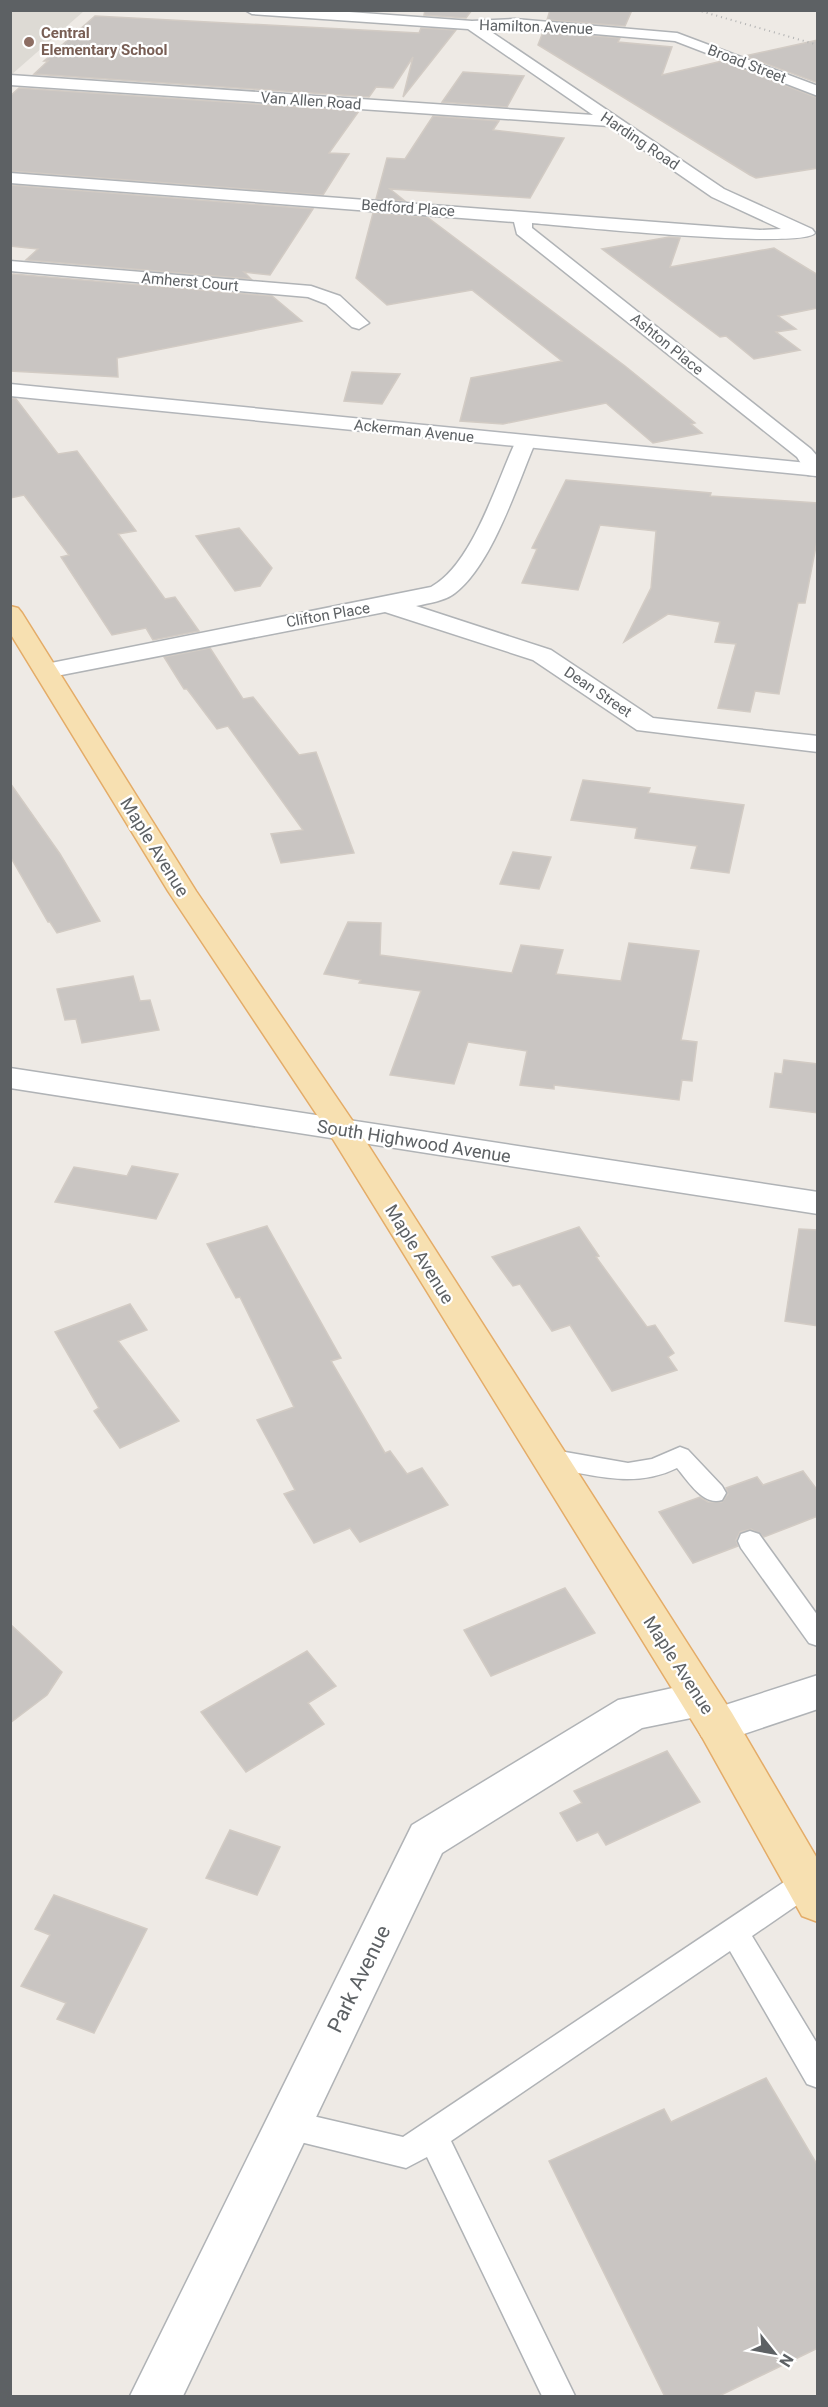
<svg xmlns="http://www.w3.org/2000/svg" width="828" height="2407" font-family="Roboto,sans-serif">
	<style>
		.education { fill: #dddad4 }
		.building { fill: #c9c5c2; stroke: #d2cbc4; stroke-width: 1.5 }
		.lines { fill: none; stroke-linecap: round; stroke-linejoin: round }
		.lane-casing { stroke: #b0b3b6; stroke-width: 3 }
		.street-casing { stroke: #b0b3b6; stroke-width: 3 }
		.secondary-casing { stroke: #b2b5b9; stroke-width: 3 }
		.primary-casing { stroke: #e4ac68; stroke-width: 3 }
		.lane { fill: #fff; fill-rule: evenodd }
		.street { fill: #fff; fill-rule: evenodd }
		.secondary { fill: #fff; fill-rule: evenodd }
		.primary { fill: #f7e0b1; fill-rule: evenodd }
		.rail { stroke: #b1b2b2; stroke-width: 2; stroke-dasharray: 1 4; stroke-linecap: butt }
		.education-dot { fill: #8d6e63; stroke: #fff; stroke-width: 2 }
		.labels { text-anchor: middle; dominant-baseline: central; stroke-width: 4.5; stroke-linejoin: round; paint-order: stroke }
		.far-street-label { font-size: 15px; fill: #5d6164; stroke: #fff }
		.far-education-label { font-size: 15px; font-weight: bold; fill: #785e54; stroke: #fff; text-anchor: start }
		.street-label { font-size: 18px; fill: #5d6164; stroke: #fff }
		.near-street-label { font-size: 21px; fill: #5d6164; stroke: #fff }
	</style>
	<rect width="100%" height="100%" fill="#eeeae5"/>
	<!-- education -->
	<path class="education" d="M11,10H84V11L11,75Z"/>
	<!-- building -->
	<g class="building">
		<path d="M425,10H472L466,18L424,15Z"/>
		<path d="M550,10H632L625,26L547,20Z"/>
		<path d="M95,16L419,33L421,28L456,30L403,97L413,57L393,88L376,87L369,97L34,74L48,61H44Z"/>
		<path d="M543,32L620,38L618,42L672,47L662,75L722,61L818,98V168L756,178L750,175L538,45Z"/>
		<path d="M818,40V83L745,56Z"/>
		<path d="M463,72L524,76L507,107L442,102Z"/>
		<path d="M19,88L359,111L329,153L349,154L323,195L10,171V96Z"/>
		<path d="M433,116L499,121L493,130L564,138L530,198L390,189L405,201L376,199L387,158L405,159Z"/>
		<path d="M10,185L313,209L270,275L244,272L251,279L26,260L38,249L10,246Z"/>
		<path d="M373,213L427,217L625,366L695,423L691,424L702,433L653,443L606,403L503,424L460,421L471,378L562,361L472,290L387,305L356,278Z"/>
		<path d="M669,237L680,238L670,267L774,248L818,275V308L778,316L796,329L776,332L800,350L754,359L726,336L720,337L602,249Z"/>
		<path d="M13,274L272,296L302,321L117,358L118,377L10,371V277Z"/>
		<path d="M352,372L400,374L382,404L344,401Z"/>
		<path d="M10,398L16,399L58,454L77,451L136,531L118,534L165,599L175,597L199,631L153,640L146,628L112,635L61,557L69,555L24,495L10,498Z"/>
		<path d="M566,480L711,493L710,496L818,503V536L805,603H798L779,694L755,691L750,712L718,708L736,644L715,642L720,622L668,614L624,642L651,588L656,531L600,525L578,590L522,583L537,549L532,548Z"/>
		<path d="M239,528L272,568L260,586L235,591L196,536Z"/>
		<path d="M210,648L243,699L253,697L299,755L316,752L354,853L281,863L271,834L303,830L228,726L217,729L187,689H184L164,657Z"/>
		<path d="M583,780L650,788L648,793L744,805L729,873L691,868L697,846L635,838L637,828L571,820Z"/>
		<path d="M10,783L60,854L100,921L57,933L50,922H48L10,856Z"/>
		<path d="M513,852L551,857L539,889L500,884Z"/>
		<path d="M348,922L381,923L380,955L512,973L521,945L563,950L556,974L621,981L629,943L699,951L681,1040L697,1042L692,1081L682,1080L679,1100L554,1085V1089L520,1085L527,1051L468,1042L454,1084L390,1075L421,991L359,983L361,980L324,974Z"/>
		<path d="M133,976L140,1001L150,1000L159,1030L82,1043L76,1019L65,1020L57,989Z"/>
		<path d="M784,1060L818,1064V1113L770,1107L775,1073L782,1074Z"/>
		<path d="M132,1166L178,1174L156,1219L55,1202L74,1167L127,1176Z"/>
		<path d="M267,1226L341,1358L331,1361L385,1453L390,1451L407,1474L422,1468L448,1505L360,1542L350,1528L314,1543L284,1494L295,1490L257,1420L294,1407L240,1297L236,1298L207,1244Z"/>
		<path d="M579,1227L599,1256L596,1257L647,1327L655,1325L674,1353L668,1357L677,1370L612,1391L570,1325L552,1331L520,1284L513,1286L492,1257Z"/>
		<path d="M799,1229L818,1230V1326L785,1321Z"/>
		<path d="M130,1304L147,1330L118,1341L179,1421L120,1448L94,1411L99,1408L55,1332Z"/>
		<path d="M803,1471L818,1491V1516L764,1537L751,1529L740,1532L736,1540L738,1546L693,1563L659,1512L700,1497L708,1502H722L728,1494L726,1488L757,1477L763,1485Z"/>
		<path d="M565,1588L595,1633L491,1676L464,1630Z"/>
		<path d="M10,1624L62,1672L47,1695L10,1723Z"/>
		<path d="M307,1651L336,1686L308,1703L324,1724L246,1772L201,1712Z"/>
		<path d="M667,1751L700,1802L606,1845L598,1832L577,1841L560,1813L582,1803L574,1791Z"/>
		<path d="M230,1830L280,1847L257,1895L206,1878Z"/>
		<path d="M54,1895L147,1929L94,2033L57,2019L66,2003L21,1986L50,1935L35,1929Z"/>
		<path d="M766,2078L818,2166V2348L717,2397H665L549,2161L664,2109L671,2122Z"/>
	</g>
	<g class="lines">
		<defs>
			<g id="lane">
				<path d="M680,1447L688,1450L722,1486L726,1493L722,1500C703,1506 689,1482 677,1468C635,1489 592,1475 548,1467L540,1464L536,1458L540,1452L548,1449L628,1463L652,1459Z"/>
				<path d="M750,1531L759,1534L818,1616V1646L809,1643L741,1548L738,1541L741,1534Z"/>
				<path d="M806,1870L816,1874V1892L752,1936L818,2045V2088L807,2084L730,1951L451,2141L575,2396H542L427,2157L406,2168L276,2136L272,2125L276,2114L287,2110L403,2137L796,1874Z"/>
			</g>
			<g id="street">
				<path d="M245,10H322L472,21L515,19L677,33L818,86V96L675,41L515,27L487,29L724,189L812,229L815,233C803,250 566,226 532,223V228L811,449L818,457V476L808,475L797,457L517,234L514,222L10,183V173L760,230L781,229L712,197L609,126L10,85V75L593,115L468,29L252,14Z"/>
				<path d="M10,261L311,286L340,296L369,323L359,329L352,327L326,304L308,297L10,271Z"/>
				<path d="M525,437L532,439L535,443C517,485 492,565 455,593C445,601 429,603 416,606L551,650L653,718L818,736V752L637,730L533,660L385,612L46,678L37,676L34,671L37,666L46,664L431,587C472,565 496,484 515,443L518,439Z"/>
				<path d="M10,1068L818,1192V1214L10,1088Z"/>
				<path d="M818,1675V1709L717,1743L702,1737L696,1725L701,1716L642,1728L442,1853L183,2396H130L412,1825L618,1700L700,1682L714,1687L720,1699L716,1708Z"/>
			</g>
			<path id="secondary" d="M10,384L818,464V476L10,396Z"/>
			<path id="primary" d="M10,606L18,608L22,613L196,891L354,1123L732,1713L818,1860V1922L802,1916L702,1737L331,1136L168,891L10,633Z"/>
		</defs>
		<!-- lane casing -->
		<use href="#lane" class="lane-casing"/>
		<!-- street casing -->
		<use href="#street" class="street-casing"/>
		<!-- secondary casing -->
		<use href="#secondary" class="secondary-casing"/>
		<!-- primary casing -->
		<use href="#primary" class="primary-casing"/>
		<!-- lane -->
		<use href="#lane" class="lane"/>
		<!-- street -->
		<use href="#street" class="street"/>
		<!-- secondary -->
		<use href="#secondary" class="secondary"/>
		<!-- primary -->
		<use href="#primary" class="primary"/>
		<!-- rail -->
		<path class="rail" d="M697,10L818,45"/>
	</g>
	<!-- markers -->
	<circle class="education-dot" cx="29" cy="42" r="6"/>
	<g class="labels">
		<!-- far-street labels -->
		<g class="far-street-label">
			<text transform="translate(536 27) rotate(2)">Hamilton Avenue</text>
			<text transform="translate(747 64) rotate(21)">Broad Street</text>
			<text transform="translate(311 101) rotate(4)">Van Allen Road</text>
			<text transform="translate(640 141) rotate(34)">Harding Road</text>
			<text transform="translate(408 208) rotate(4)">Bedford Place</text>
			<text transform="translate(190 282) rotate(5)">Amherst Court</text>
			<text transform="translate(667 344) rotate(39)">Ashton Place</text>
			<text transform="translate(414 431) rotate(6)">Ackerman Avenue</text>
			<text transform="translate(328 615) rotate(-10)">Clifton Place</text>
			<text transform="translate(598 692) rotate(34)">Dean Street</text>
		</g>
		<!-- far-education labels -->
		<g class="far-education-label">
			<text x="41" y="33">Central<tspan x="41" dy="17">Elementary School</tspan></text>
		</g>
		<!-- street labels -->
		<g class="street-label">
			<text transform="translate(155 847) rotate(58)">Maple Avenue</text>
			<text transform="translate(414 1141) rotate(9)">South Highwood Avenue</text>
			<text transform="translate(420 1254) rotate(58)">Maple Avenue</text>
			<text transform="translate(679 1665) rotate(57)">Maple Avenue</text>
		</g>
		<!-- near-street labels -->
		<g class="near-street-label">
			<text transform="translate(359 1979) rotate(-64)">Park Avenue</text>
		</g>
	</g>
	<!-- border -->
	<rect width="828" height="2407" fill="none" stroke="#5d6164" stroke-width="24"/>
	<!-- north arrow -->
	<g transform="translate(774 2353) rotate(121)" stroke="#ffffff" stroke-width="4.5" paint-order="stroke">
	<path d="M0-4.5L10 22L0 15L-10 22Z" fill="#5d6164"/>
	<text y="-9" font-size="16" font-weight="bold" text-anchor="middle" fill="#5d6164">N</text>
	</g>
</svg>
